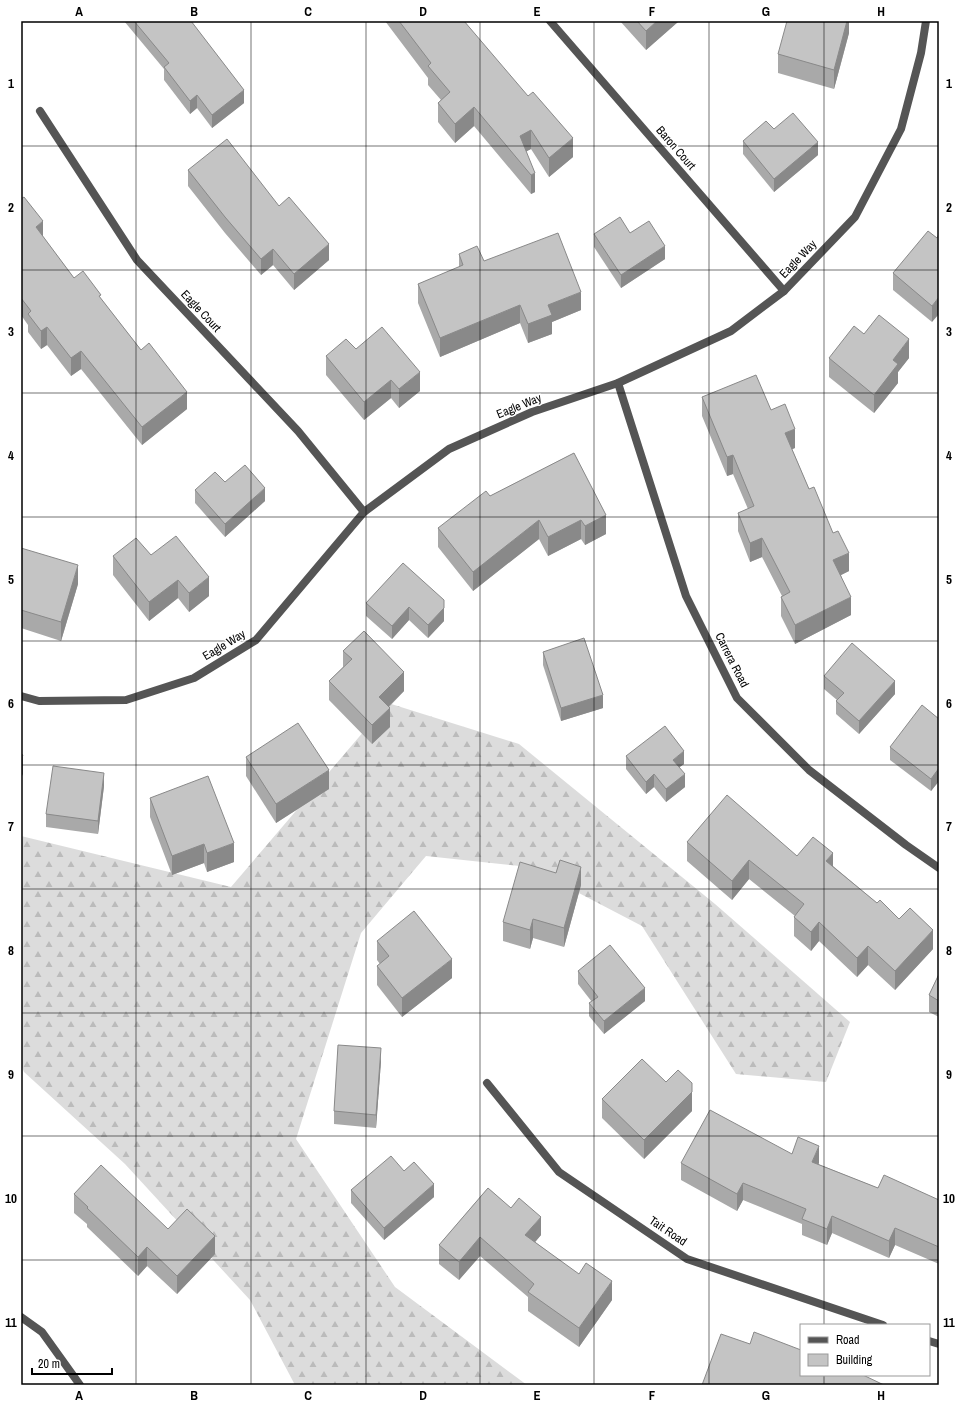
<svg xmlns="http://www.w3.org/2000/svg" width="960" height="1406" font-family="'Archivo Narrow',sans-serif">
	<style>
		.forest { fill: url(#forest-firs) }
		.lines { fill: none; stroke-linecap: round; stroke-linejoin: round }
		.minor { stroke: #555; stroke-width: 8 }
		.tertiary { stroke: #555; stroke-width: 8 }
		.wall { fill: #a9a9a9 }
		.shaded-wall { fill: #898989 }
		.building { fill: #c4c4c4; stroke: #898989 }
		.grid { fill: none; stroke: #000; stroke-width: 1; stroke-opacity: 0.55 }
		.labels { text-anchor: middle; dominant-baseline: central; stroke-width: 3; stroke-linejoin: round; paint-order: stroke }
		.street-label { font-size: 12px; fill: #000; stroke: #fff }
		.neatline { fill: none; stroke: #000; stroke-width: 1.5 }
		.grid-label { font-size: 13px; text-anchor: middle; font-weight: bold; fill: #000 }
	</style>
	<defs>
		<pattern id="forest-firs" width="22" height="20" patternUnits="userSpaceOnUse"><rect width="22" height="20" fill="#dcdcdc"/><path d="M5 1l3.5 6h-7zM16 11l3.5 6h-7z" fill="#bbb"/></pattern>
	</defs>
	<rect width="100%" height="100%" fill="#fff"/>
	<!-- forest -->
	<path class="forest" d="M388,703L519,744L715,904L850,1022L826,1082L736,1074L642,926L529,867L426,856L361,933L296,1139L395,1287L527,1385H295L250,1300L125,1164L24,1072L21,1064V836L231,887Z"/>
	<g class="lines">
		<!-- minor -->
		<g class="minor">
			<path d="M550,21L784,291"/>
			<path d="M40,111L137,260L298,431L364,512"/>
			<path d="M618,383L686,596L737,698L809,770L906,845L939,868"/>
			<path d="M21,696L39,701L126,700L194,678L256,640L364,512L449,449L532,412L618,383L731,331L784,291L855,217L901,129L921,53L926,21"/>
			<path d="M487,1083L559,1172L687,1259L883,1325"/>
			<path d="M929,1341L939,1344"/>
		</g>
		<!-- tertiary -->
		<path class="tertiary" d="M21,1317L42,1332L80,1385"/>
	</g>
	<!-- wall -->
	<g class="wall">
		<path d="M124,21H191L244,103L212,128L197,108L190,114L164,80V69Z"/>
		<path d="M385,21H464L573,157L549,177L531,149L526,151L535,192L531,194L474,126L455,143L438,122V103L441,100L428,85V78Z"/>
		<path d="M620,21H679L646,50Z"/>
		<path d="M849,21V33L834,89L778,73V54Z"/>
		<path d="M774,129L818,155L774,192L743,154V141Z"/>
		<path d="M188,170L279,206L329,260L294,290L273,265L261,275L225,233L188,186Z"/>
		<path d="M21,199L43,237L74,278L101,299L141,350L187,409L142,445L81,369L71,376L47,345L41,349L28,332V325L21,315Z"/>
		<path d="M630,233L665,259L621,288L594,247V234Z"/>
		<path d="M937,238L932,322L893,290V273Z"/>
		<path d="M459,254L484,261L581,310L552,322V334L528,343L520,323L440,357L418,303V284L459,267Z"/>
		<path d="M864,334L909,358L898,372V383L874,413L829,377V358Z"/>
		<path d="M356,349L420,391L399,408L391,398L364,420L326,375V356Z"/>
		<path d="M702,397L771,410L795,448L792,449L809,489L849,571L841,575L851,615L795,644L781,616V597L782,596L762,557L750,562L738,531V513L748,509L733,474L727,476L702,416Z"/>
		<path d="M574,453L606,534L585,545L581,539L548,556L539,539L473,591L438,547V528L490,496Z"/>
		<path d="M225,482L265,501L225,537L195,503V490Z"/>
		<path d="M21,548L78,584L61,641L21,628Z"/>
		<path d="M151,555L209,596L189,612L178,598L149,621L113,575V556Z"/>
		<path d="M444,600V621L428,638L409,620L392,639L366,616V603Z"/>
		<path d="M343,651L404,691L389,707L390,727L372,744L329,700V681L343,667Z"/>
		<path d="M543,652L603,708L561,721L543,665Z"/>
		<path d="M824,676L895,694L859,734L836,714V701L837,700L824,689Z"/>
		<path d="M939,719V781L931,791L890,760V747Z"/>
		<path d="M626,756L684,764L679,767L685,787L666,802L654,787L646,794L626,769Z"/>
		<path d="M246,757L329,789L276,823L246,776Z"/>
		<path d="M104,786L98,834L46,827V814Z"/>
		<path d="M150,798L234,862L207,872L204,863L172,875L150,817Z"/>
		<path d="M687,842L797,856L833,866L877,903L899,919L933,949L895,990L868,965L857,977L819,941L811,951L794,936V917L795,916L749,879L732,900L687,861Z"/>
		<path d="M556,873L581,885L564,947L533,938L530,949L503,941V922Z"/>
		<path d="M377,941L452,978L402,1017L377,985V966L380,964L377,960Z"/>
		<path d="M578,971L645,1001L604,1034L589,1016V1003L592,1002L578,984Z"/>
		<path d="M939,974V1017L929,1012V995Z"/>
		<path d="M381,1061L376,1128L334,1124V1111Z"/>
		<path d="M602,1099L692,1111L644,1159L602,1118Z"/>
		<path d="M792,1154L819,1163L818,1164L878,1188L939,1200V1264L895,1245L889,1258L832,1233L827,1245L802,1235V1224L743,1200L737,1211L681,1180V1163Z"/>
		<path d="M404,1171L434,1197L384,1240L351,1203V1190Z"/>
		<path d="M488,1188L541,1235L535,1242L612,1300L579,1347L528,1311V1297L480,1256L459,1280L439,1264V1245Z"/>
		<path d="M74,1194L168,1229L215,1254L177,1294L147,1266L138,1276L87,1227V1224L74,1213Z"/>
	</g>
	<!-- shaded-wall -->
	<g class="shaded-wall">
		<path d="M657,21H679L646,50V31Z"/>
		<path d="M847,21H849V33L834,89V70Z"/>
		<path d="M244,90V103L212,128V115Z"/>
		<path d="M197,95V108L190,114V101Z"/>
		<path d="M474,107V126L455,143V124Z"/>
		<path d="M531,130V149L520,155V136Z"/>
		<path d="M573,138V157L549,177V158Z"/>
		<path d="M818,142V155L774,192V179Z"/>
		<path d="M535,173V192L531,194V175Z"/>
		<path d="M43,221V239L36,227Z"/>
		<path d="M329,244V260L294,290V274Z"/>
		<path d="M665,246V259L621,288V275Z"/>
		<path d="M273,249V265L261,275V259Z"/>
		<path d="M581,292V310L552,322V334L528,343V324L548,305Z"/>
		<path d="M939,297V314L932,322V306Z"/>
		<path d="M520,305V323L440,357V338Z"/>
		<path d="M47,327V345L41,349V331Z"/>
		<path d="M909,339V358L898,372V383L874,413V395L893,360Z"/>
		<path d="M81,351V369L71,376V358Z"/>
		<path d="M420,372V391L399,408V389Z"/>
		<path d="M391,380V398L364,420V402Z"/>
		<path d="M187,392V409L142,445V427Z"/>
		<path d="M795,429V448L785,452V433Z"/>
		<path d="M733,455V474L727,476V457Z"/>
		<path d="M265,488V501L225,537V524Z"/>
		<path d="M606,515V534L585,545V526Z"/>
		<path d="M539,520V539L473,591V572Z"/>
		<path d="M581,520V539L548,556V537Z"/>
		<path d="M762,538V557L750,562V543Z"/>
		<path d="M849,553V571L833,579V560Z"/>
		<path d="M78,565V584L61,641V622Z"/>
		<path d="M209,577V596L189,612V593Z"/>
		<path d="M178,580V598L149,621V602Z"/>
		<path d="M851,597V615L795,644V625Z"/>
		<path d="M409,607V620L392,639V626Z"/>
		<path d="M444,608V621L428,638V625Z"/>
		<path d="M404,672V691L379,716V697Z"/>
		<path d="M895,681V694L859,734V721Z"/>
		<path d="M603,695V708L561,721V708Z"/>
		<path d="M390,708V727L372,744V725Z"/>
		<path d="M684,751V764L673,772V760Z"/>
		<path d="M23,755V774L21,778V759Z"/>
		<path d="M939,768V781L931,791V779Z"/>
		<path d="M329,770V789L276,823V804Z"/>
		<path d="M104,773V786L98,834V821Z"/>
		<path d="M654,774V787L646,794V782Z"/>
		<path d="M685,774V787L666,802V789Z"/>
		<path d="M234,843V862L207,872V853Z"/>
		<path d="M204,844V863L172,875V856Z"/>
		<path d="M833,853V872L826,861Z"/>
		<path d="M749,860V879L732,900V881Z"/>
		<path d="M581,867V885L564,947V928Z"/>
		<path d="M533,919V938L530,949V930Z"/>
		<path d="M819,922V941L811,951V932Z"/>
		<path d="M933,930V949L895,990V971Z"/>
		<path d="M868,946V965L857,977V958Z"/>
		<path d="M452,959V978L402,1017V998Z"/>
		<path d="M645,988V1001L604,1034V1021Z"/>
		<path d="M381,1048V1061L376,1128V1115Z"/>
		<path d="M692,1092V1111L644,1159V1140Z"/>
		<path d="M819,1146V1163L812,1178V1162Z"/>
		<path d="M743,1183V1200L737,1211V1194Z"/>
		<path d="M434,1184V1197L384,1240V1228Z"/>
		<path d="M832,1216V1233L827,1245V1229Z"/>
		<path d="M541,1217V1235L525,1254V1235Z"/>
		<path d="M895,1228V1245L889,1258V1241Z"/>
		<path d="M215,1236V1254L177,1294V1276Z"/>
		<path d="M480,1237V1256L459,1280V1262Z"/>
		<path d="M147,1247V1266L138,1276V1257Z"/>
		<path d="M612,1281V1300L579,1347V1328Z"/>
	</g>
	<!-- building -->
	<g class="building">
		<path d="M134,21H191L244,90L212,115L197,95L190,101L164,67L169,63Z"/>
		<path d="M399,21H464L528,96L533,92L573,138L549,158L531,130L520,136L535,173L531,175L474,107L455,124L438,103L450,92L428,66L431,63Z"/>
		<path d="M637,21H657L646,31Z"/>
		<path d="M787,21H847L834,70L778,54Z"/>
		<path d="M793,113L818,142L774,179L743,141L766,121L774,129Z"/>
		<path d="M227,139L279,206L289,197L329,244L294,274L273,249L261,259L225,217L188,170Z"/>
		<path d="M24,197L43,221L36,227L74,278L83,271L101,295L99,296L141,350L149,343L187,392L142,427L81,351L71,358L47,327L41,331L28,314L31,311L21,298V199Z"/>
		<path d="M620,217L630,233L649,221L665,246L621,275L594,234Z"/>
		<path d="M928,231L937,238L939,234V297L932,306L893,273Z"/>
		<path d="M558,233L581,292L548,305L552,315L528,324L520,305L440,338L418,284L463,265L459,254L477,246L484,261Z"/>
		<path d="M879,315L909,339L893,360L898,364L874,395L829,358L854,326L864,334Z"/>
		<path d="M382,327L420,372L399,389L391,380L364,402L326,356L346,339L356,349Z"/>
		<path d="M756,375L771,410L785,404L795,429L785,433L809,489L814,487L833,533L838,531L849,553L833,560L851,597L795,625L781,597L790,592L762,538L750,543L738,513L754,506L733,455L727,457L702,397Z"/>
		<path d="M574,453L606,515L585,526L581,520L548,537L539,520L473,572L438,528L486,491L490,496Z"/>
		<path d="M245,465L265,488L225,524L195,490L215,472L225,482Z"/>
		<path d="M176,536L209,577L189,593L178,580L149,602L113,556L136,538L151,555Z"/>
		<path d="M21,548L78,565L61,622L21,610Z"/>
		<path d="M403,563L444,600V608L428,625L409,607L392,626L366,603Z"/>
		<path d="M364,631L404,672L379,697L390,708L372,725L329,681L352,659L343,651Z"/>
		<path d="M584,638L603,695L561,708L543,652Z"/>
		<path d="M852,643L895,681L859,721L836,701L844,693L824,676Z"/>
		<path d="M922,705L939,719V768L931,779L890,747Z"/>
		<path d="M298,723L329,770L276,804L246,757Z"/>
		<path d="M665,726L684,751L673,760L685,774L666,789L654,774L646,782L626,756Z"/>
		<path d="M21,754L23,755L21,759Z"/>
		<path d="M53,766L104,773L98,821L46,814Z"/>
		<path d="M208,776L234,843L207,853L204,844L172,856L150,798Z"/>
		<path d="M727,795L797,856L813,837L833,853L826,861L877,903L880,900L899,919L910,908L933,930L895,971L868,946L857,958L819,922L811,932L794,917L804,904L749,860L732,881L687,842Z"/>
		<path d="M560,860L581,867L564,928L533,919L530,930L503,922L520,862L556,873Z"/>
		<path d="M414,911L452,959L402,998L377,966L389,956L377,941Z"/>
		<path d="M610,945L645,988L604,1021L589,1003L598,997L578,971Z"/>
		<path d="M939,974V1001L929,995Z"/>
		<path d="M338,1045L381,1048L376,1115L334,1111Z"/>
		<path d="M642,1059L666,1082L678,1070L692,1083V1092L644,1140L602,1099Z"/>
		<path d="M710,1110L792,1154L798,1137L819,1146L812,1162L878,1188L884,1175L939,1200V1247L895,1228L889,1241L832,1216L827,1229L802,1219L806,1209L743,1183L737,1194L681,1163Z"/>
		<path d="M391,1156L404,1171L414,1162L434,1184L384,1228L351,1190Z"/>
		<path d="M101,1165L168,1229L187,1209L215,1236L177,1276L147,1247L138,1257L87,1208L88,1207L74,1194Z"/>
		<path d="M488,1188L511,1208L519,1198L541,1217L525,1235L579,1274L586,1263L612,1281L579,1328L528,1292L534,1284L480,1237L459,1262L439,1245Z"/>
		<path d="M754,1332L801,1350V1375H863L884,1385H702L721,1334L750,1344Z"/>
	</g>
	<!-- grid -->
	<path class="grid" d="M136,21V1385M251,21V1385M366,21V1385M480,21V1385M594,21V1385M709,21V1385M824,21V1325M21,146H939M21,270H939M21,393H939M21,517H939M21,641H939M21,765H939M21,889H939M21,1013H939M21,1136H939M21,1260H939M824,1375V1385"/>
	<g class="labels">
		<!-- street labels -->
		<g class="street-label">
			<text transform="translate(676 148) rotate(49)">Baron Court</text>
			<text transform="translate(798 259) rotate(-46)">Eagle Way</text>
			<text transform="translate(201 311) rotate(47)">Eagle Court</text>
			<text transform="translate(519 406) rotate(-22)">Eagle Way</text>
			<text transform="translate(224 645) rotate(-31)">Eagle Way</text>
			<text transform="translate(732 660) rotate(63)">Carrera Road</text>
			<text transform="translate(668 1231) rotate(34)">Tait Road</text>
		</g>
	</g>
	<!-- border -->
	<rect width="960" height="1406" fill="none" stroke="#ffffff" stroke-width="44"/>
	<!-- legend -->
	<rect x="800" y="1324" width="130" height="52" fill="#ffffff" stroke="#999999"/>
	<rect x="808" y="1337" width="20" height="6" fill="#555555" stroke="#999999"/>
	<text x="836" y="1344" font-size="12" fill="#000000">Road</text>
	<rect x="808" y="1354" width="20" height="12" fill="#c4c4c4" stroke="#999999"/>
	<text x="836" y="1364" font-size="12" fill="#000000">Building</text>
	<!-- scale -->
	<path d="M32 1368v6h80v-6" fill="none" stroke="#000000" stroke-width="2"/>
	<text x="38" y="1368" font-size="12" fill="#000000" stroke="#ffffff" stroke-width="3" paint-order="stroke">20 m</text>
	<rect x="22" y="22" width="916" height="1362" class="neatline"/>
	<g class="grid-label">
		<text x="79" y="16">A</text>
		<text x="194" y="16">B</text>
		<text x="308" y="16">C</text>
		<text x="423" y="16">D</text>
		<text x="537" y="16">E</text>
		<text x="652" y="16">F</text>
		<text x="766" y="16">G</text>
		<text x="881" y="16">H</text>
		<text x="11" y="88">1</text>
		<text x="949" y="88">1</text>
		<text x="11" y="212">2</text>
		<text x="949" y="212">2</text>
		<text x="11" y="336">3</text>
		<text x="949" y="336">3</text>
		<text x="11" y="460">4</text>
		<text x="949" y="460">4</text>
		<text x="11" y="584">5</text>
		<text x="949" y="584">5</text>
		<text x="11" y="708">6</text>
		<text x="949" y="708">6</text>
		<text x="11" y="831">7</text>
		<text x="949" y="831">7</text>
		<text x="11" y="955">8</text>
		<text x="949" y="955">8</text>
		<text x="11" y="1079">9</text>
		<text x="949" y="1079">9</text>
		<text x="11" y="1203">10</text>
		<text x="949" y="1203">10</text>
		<text x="11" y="1327">11</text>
		<text x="949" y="1327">11</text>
		<text x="79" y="1400">A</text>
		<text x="194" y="1400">B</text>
		<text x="308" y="1400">C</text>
		<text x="423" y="1400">D</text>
		<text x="537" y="1400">E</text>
		<text x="652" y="1400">F</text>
		<text x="766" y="1400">G</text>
		<text x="881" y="1400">H</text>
	</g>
</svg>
